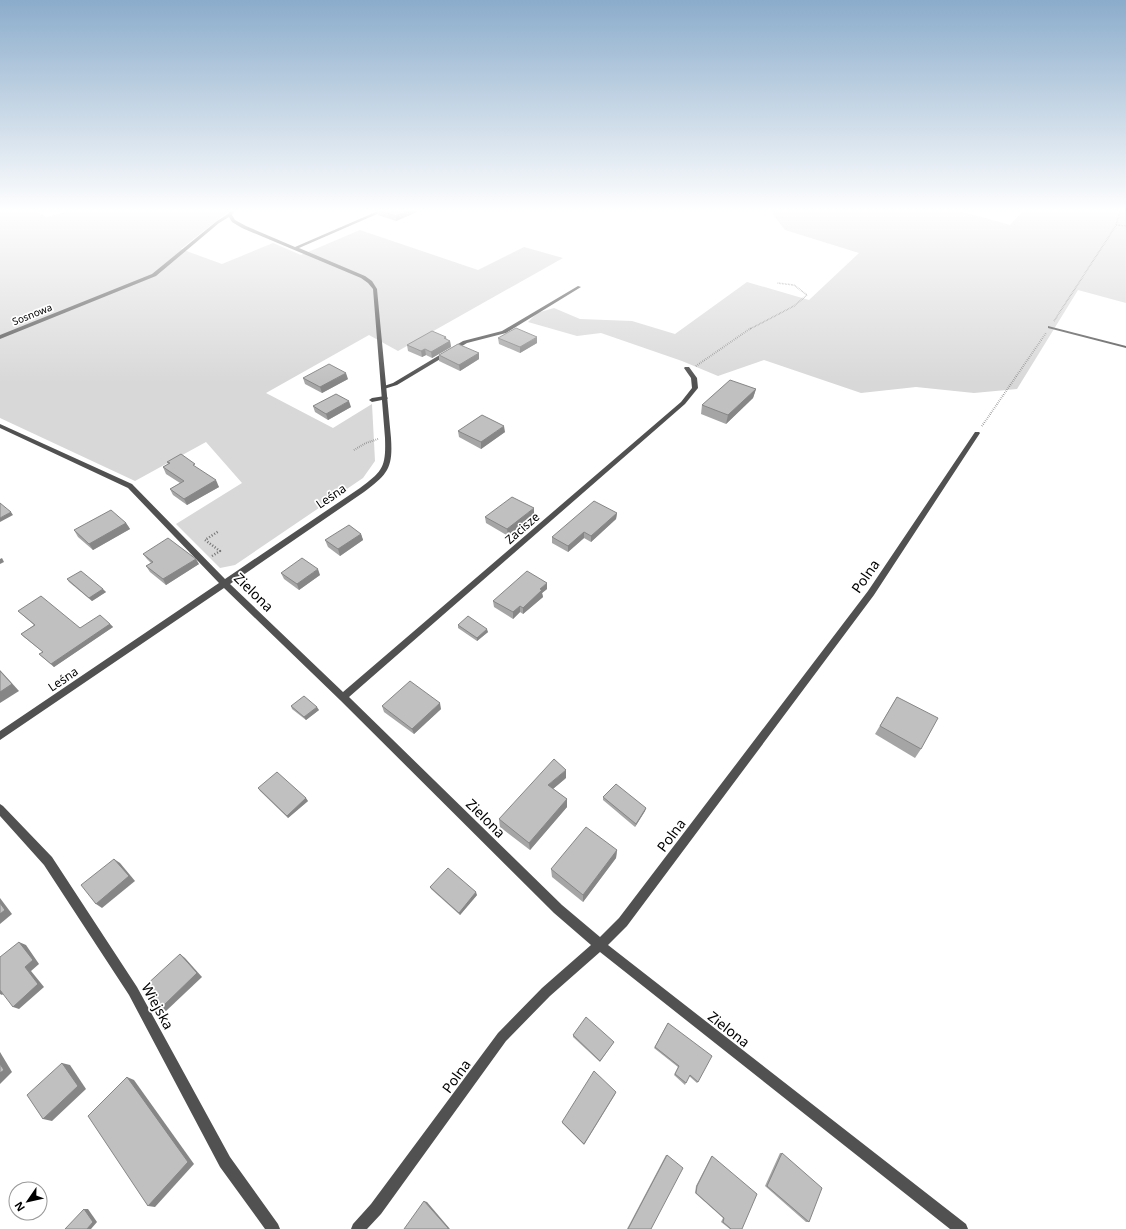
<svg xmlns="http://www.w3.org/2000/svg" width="1126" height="1229" font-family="'Noto Sans',sans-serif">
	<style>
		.green { fill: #d8d8d8 }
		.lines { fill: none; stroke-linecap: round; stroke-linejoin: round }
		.path-far2 { stroke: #737373; stroke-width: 1.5; stroke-dasharray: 0.5 1; stroke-linecap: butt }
		.path-far1 { stroke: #737373; stroke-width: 2; stroke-dasharray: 0.5 1.5; stroke-linecap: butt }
		.path { stroke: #737373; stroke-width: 2.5; stroke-dasharray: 1 2; stroke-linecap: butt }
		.service { fill: #515151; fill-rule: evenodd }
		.minor { fill: #515151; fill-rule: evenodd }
		.wall { fill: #a5a5a5 }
		.shaded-wall { fill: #868686 }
		.building { fill: #c0c0c0; stroke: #868686 }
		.labels { text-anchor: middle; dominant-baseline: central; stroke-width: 3.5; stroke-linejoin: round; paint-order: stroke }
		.far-street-label { font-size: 10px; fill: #000; stroke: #fff }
		.street-label { font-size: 12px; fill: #000; stroke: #fff }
		.near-street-label { font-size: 14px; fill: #000; stroke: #fff }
	</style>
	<rect width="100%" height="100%" fill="#fff"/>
	<!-- green -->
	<g class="green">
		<path d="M0,211H35L47,217L68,211H229L181,249L222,264L273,243L301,255L360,230L478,270L524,247L563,258L398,351L369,335L266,393L333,428L372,404L375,461L363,478L235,565L220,568L176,524L242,483L206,442L135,481L0,418Z"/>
		<path d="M774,211H946L967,213L1010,225L1023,211H1126V303L1078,290L1017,389L974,393L916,387L861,393L764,360L718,376L682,361L601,333L577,336L528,322L537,313L554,308L580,319L632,321L675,334L747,282L809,300L859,253L785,230L772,213Z"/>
	</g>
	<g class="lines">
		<!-- path-far2 -->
		<g class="path-far2">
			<path d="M1120,211L1116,225L1126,226"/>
			<path d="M1054,321L1117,224"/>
			<path d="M750,329L794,306L807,295L794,285L777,283"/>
		</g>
		<!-- path-far1 -->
		<g class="path-far1">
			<path d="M696,366L751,328"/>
			<path d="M982,426L1046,333"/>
			<path d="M354,450L366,443L378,439"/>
		</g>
		<!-- path -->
		<path class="path" d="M212,556L220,551L205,540L219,531"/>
		<!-- service -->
		<g class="service">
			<path d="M578,286L581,287L506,333L467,343L397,385L384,389L381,387L393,383L463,341L502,331Z"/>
			<path d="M1048,326L1126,346V348L1048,328Z"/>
			<path d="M385,396L388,398L387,399L372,402L369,400L372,398Z"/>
		</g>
		<!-- minor -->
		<g class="minor">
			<path d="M230,211H234L232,215L235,220L246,226L295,247L378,211H384L299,248L365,276L372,281L377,289L391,438C393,468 388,474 364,492L230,584L343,692L681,402L692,388L691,378L684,368L685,367H689L697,378L698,388L685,404L349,697L562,905L600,937L619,918L868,591L975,432H979L980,433L874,595L627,926L608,945L966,1224L968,1229H950L600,952L550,996L506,1041L381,1214L367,1229H351L353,1224L371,1204L498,1033L542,988L591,945L554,913L340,700L224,588L0,740V731L219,583L128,488L0,428V424L132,484L225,579L360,488C383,471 386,467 385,438L373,289L368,283L361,278L242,228L232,222L229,217L219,223L156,276L0,339V335L152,274L217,221L228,214Z"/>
			<path d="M0,804L3,806L52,857L137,987L230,1157L278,1224L280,1229H265L220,1167L129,995L44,865L0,816Z"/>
		</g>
	</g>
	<!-- wall -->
	<g class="wall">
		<path d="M377,211H419L396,221L378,215Z"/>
		<path d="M498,338L537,343L520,353L499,344Z"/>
		<path d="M446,339L450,341L451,347L432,358L426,355L422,357L408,351L407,345Z"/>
		<path d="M479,353V359L460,371L439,361V355Z"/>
		<path d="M303,378L348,379L322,393L305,384Z"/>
		<path d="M756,389L753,398L726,424L701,414L702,405Z"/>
		<path d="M313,406L351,407L328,420L315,412Z"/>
		<path d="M458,431L505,432L481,449L459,437Z"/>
		<path d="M167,462L197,468L219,487L187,505L173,495L170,489L180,483L166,474L163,467L168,464Z"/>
		<path d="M617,513L616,519L591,542L584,538L568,552L552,543V537Z"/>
		<path d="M534,515L508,536L486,523L485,517Z"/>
		<path d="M126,523L130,529L93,550L78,537L74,530Z"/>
		<path d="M361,534L363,540L340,556L328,547L325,540Z"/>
		<path d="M143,554L199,564L166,585L150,572L146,566L151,563L147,559Z"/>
		<path d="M281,573L320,575L299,590L284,579Z"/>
		<path d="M67,579L106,592L92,601L69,582Z"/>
		<path d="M547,589L542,593L543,597L523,614L520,612L513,619L494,607L493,601Z"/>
		<path d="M18,611L80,628L110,624L113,627L54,667L39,654L43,652L24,637L21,634L34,625Z"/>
		<path d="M458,625L488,632L477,641L458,628Z"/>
		<path d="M897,697L921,749L915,758L875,734Z"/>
		<path d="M291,706L319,710L306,720L292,709Z"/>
		<path d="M382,706L441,709L414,734L384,712Z"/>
		<path d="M566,778L553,789L567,799V807L530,850L500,827L499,819Z"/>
		<path d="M258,788L308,801L288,818L260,791Z"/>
		<path d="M603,797L646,808L645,811L635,827L603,800Z"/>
		<path d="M617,850L616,858L583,902L552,877L551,869Z"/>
		<path d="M430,887L477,895L460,915L431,889Z"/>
		<path d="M668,1023L698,1082L697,1083L689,1076L685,1085L674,1075L678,1067L654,1048Z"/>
		<path d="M573,1035L614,1042L613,1043L600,1062L573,1037Z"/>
		<path d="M616,1093L584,1145L562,1123V1122Z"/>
		<path d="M780,1153H782L809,1222H806L765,1186Z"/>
		<path d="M666,1155H667L651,1229H627Z"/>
		<path d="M712,1156L742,1229H730L721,1222L723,1218L695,1193L696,1186L711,1157Z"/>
	</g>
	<!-- shaded-wall -->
	<g class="shaded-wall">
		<path d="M407,211H419L396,221V216Z"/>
		<path d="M446,337L447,342L450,341L451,347L432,358L431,352L444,338Z"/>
		<path d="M537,337V343L520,353V347Z"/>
		<path d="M425,349L426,355L422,357L421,351Z"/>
		<path d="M479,353V359L460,371L459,365Z"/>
		<path d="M346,373L348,379L322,393L320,387Z"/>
		<path d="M756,389L753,398L726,424L728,415Z"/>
		<path d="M349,401L351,407L328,420L326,414Z"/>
		<path d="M504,426L505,432L481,449V442Z"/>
		<path d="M216,480L219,487L187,505L184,499Z"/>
		<path d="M534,508V515L508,536L507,529Z"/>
		<path d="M11,512L13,515L0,522V518Z"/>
		<path d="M617,513L616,519L591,542V536Z"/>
		<path d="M126,523L130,529L93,550L89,544Z"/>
		<path d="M584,532V538L568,552V546Z"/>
		<path d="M361,534L363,540L340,556L338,549Z"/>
		<path d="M2,558L4,562L0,564V559Z"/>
		<path d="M196,559L199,564L166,585L163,579Z"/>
		<path d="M318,569L320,575L299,590L297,584Z"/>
		<path d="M547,583V589L542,593L543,597L523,614V608L540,589Z"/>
		<path d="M103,589L106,592L92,601L89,598Z"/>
		<path d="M520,606V612L513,619V612Z"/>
		<path d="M110,624L113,627L54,667L51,664Z"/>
		<path d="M487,629L488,632L477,641V638Z"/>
		<path d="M0,670L19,691L0,703Z"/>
		<path d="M440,703L441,709L414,734L412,729Z"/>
		<path d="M317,707L319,710L306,720L304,717Z"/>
		<path d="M566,770V778L548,793V785Z"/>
		<path d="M306,798L308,801L288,818L287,816Z"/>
		<path d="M567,799V807L530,850L529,843Z"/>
		<path d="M646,808L645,811L635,827L636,824Z"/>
		<path d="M617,850L616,858L583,902V895Z"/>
		<path d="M114,859L120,863L135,881L102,908L96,904Z"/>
		<path d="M476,892L477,895L460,915L459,913Z"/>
		<path d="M0,898L12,914L0,924Z"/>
		<path d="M19,942L26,945L39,964L31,971L44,987L19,1009L13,1007L25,967Z"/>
		<path d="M180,954L185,958L202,977L166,1011L161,1008Z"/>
		<path d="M0,989L6,992L2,995L0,994Z"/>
		<path d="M0,1052L12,1072L0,1084Z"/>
		<path d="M62,1063L70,1065L86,1089L52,1121L43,1119Z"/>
		<path d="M127,1077L134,1080L194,1164L155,1207L148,1206Z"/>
		<path d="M424,1201L427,1202L450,1229H448Z"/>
		<path d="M84,1209H88L97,1222L91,1229H87Z"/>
	</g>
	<!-- building -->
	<g class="building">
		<path d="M380,211H407L396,216Z"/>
		<path d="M516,328L537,337L520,347L498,338Z"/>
		<path d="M432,331L446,337L444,338L450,341L431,352L425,349L421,351L407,345Z"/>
		<path d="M458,344L479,353L459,365L439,355Z"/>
		<path d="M329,364L346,373L320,387L303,378Z"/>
		<path d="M730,380L756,389L728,415L702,405Z"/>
		<path d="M336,394L349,401L326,414L313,406Z"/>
		<path d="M482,415L504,426L481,442L458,431Z"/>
		<path d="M181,454L195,464L193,465L216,480L184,499L170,489L184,481L163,467L170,463L167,462Z"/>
		<path d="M512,497L534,508L507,529L485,517Z"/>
		<path d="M594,501L617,513L591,536L584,532L568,546L552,537Z"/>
		<path d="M0,503L11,512L0,518Z"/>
		<path d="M111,510L126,523L89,544L74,530Z"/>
		<path d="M349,525L361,534L338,549L325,540Z"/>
		<path d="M168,538L196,559L163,579L146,566L153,562L143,554Z"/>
		<path d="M302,558L318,569L297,584L281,573Z"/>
		<path d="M81,571L103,589L89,598L67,579Z"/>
		<path d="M527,571L547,583L540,589L542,590L523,608L520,606L513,612L493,601Z"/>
		<path d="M41,596L80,628L100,615L110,624L51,664L39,654L43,652L21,634L35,625L18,611Z"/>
		<path d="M468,616L487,629L477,638L458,625Z"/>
		<path d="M0,671L12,684L0,692Z"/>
		<path d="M410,681L440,703L412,729L382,706Z"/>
		<path d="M304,696L317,707L304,717L291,706Z"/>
		<path d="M897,697L938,718L921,749L880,726Z"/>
		<path d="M554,759L566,770L548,785L567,799L529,843L499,819Z"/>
		<path d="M277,772L306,798L287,816L258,788Z"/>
		<path d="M616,784L646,808L636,824L603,797Z"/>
		<path d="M586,827L617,850L583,895L551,869Z"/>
		<path d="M114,859L129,876L96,904L81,885Z"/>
		<path d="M448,868L476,892L459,913L430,887Z"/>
		<path d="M0,903L5,910L0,914Z"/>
		<path d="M19,942L33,960L25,967L38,984L13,1007L0,990V957Z"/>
		<path d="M180,954L197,973L161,1008L144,987Z"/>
		<path d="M586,1017L614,1042L600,1061L573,1035Z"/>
		<path d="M668,1023L712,1056L698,1082L690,1075L686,1083L675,1074L679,1066L655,1047Z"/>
		<path d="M62,1063L78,1086L43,1119L27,1095Z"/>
		<path d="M0,1064L4,1070L0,1073Z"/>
		<path d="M594,1071L616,1092L584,1144L562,1122Z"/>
		<path d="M127,1077L188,1162L148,1206L88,1116Z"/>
		<path d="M782,1153L822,1188L809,1222L767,1186Z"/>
		<path d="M667,1155L683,1168L651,1229H628Z"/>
		<path d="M712,1156L757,1194L742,1229H731L723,1222L724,1218L696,1193L697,1186Z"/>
		<path d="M424,1201L448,1228V1229H404Z"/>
		<path d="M84,1209L93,1222L87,1229H65Z"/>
	</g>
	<!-- sky -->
	<linearGradient id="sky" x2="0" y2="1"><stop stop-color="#8baccb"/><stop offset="0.55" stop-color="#fff"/><stop offset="1" stop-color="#fff" stop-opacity="0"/></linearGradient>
	<rect width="1126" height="383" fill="url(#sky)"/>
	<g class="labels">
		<!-- far-street labels -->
		<g class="far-street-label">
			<text transform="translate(32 314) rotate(-22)">Sosnowa</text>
		</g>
		<!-- street labels -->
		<g class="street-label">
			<text transform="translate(331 496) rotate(-34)">Leśna</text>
			<text transform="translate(522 528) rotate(-41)">Zacisze</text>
			<text transform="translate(63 679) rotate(-34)">Leśna</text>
		</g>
		<!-- near-street labels -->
		<g class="near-street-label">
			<text transform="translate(865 576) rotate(-55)">Polna</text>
			<text transform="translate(254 592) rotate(44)">Zielona</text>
			<text transform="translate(486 818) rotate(45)">Zielona</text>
			<text transform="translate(671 835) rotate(-53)">Polna</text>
			<text transform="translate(158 1006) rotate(61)">Wiejska</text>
			<text transform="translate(729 1029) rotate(38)">Zielona</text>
			<text transform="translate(456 1076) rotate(-54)">Polna</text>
		</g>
	</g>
	<!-- north arrow -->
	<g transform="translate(28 1201) rotate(236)"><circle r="19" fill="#ffffff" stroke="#999999"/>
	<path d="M0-3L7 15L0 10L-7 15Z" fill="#000000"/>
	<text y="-6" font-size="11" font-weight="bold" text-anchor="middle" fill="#000000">N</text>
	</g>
</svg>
